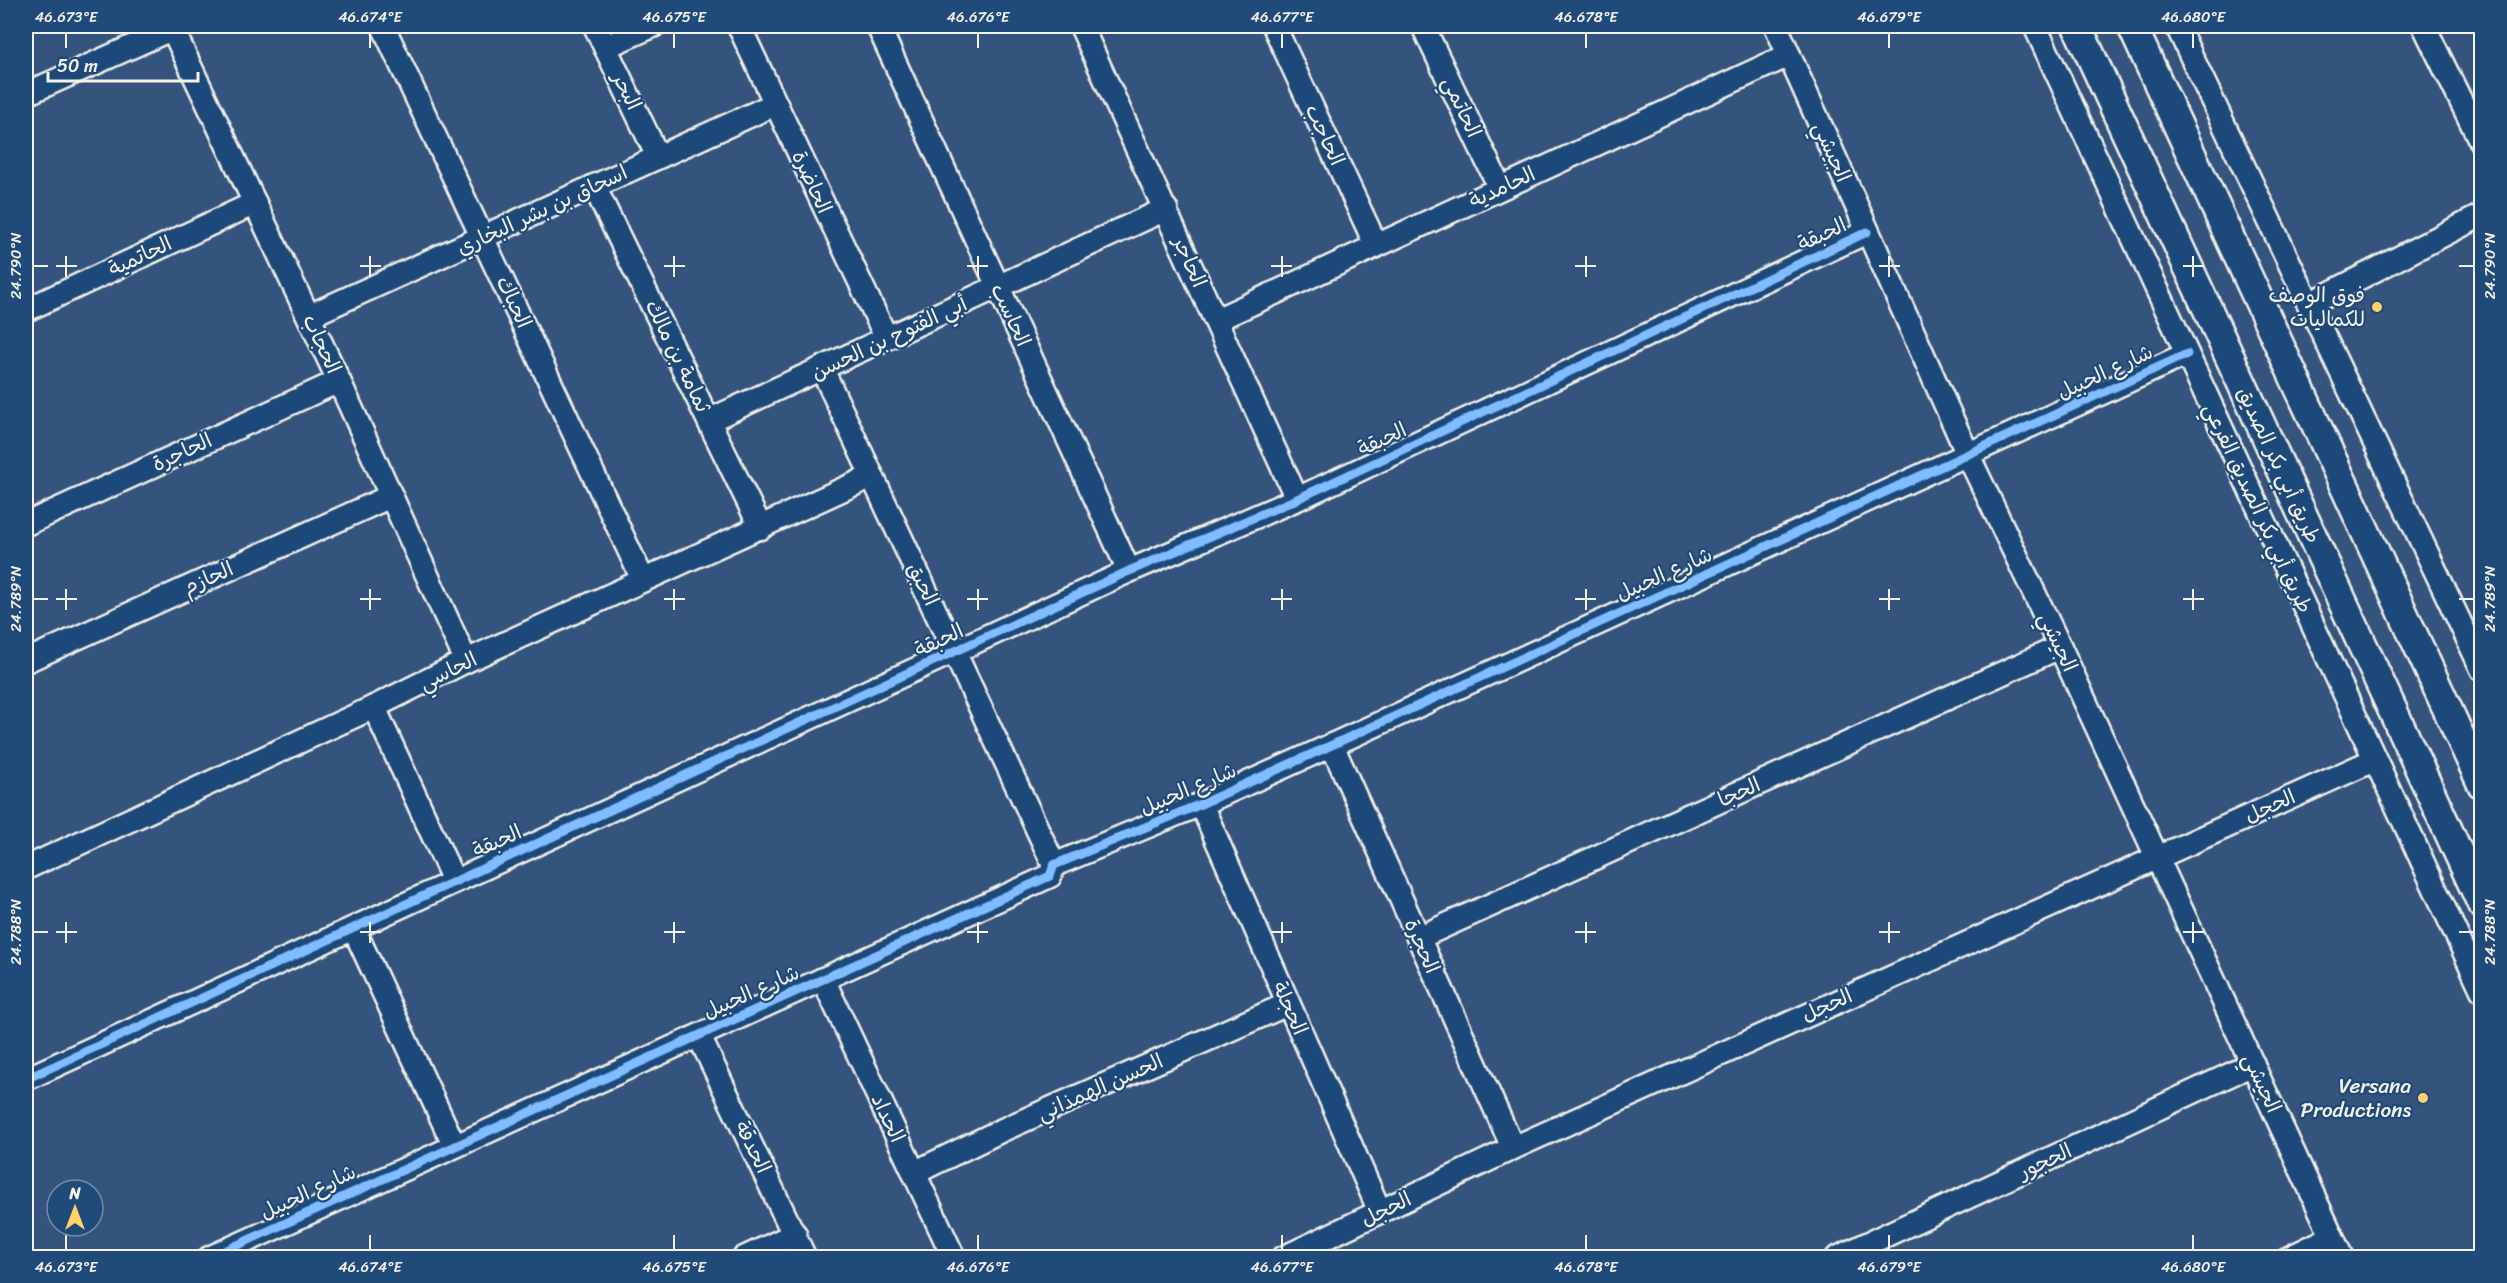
<svg xmlns="http://www.w3.org/2000/svg" width="2507" height="1283" font-family="Sriracha,'Playpen Sans Arabic',sans-serif">
	<style>
		.lines { fill: none; stroke-linecap: round; stroke-linejoin: round }
		.minor-casing { stroke: #f4f1e8; stroke-width: 27 }
		.major-casing { stroke: #f4f1e8; stroke-width: 33 }
		.minor { stroke: #1f4a7a; stroke-width: 22 }
		.major { stroke: #1f4a7a; stroke-width: 28 }
		.cycleway-casing { stroke: #1f4a7a; stroke-width: 13 }
		.cycleway { stroke: #80bcff; stroke-width: 9 }
		.ticks { fill: none; stroke: #f4f1e8; stroke-width: 2 }
		.poi-dot { fill: #ffd166; stroke: #1f4a7a; stroke-width: 2 }
		.labels { text-anchor: middle; dominant-baseline: central; stroke-width: 4.5; stroke-linejoin: round; paint-order: stroke }
		.street-label { font-size: 21px; fill: #f4f1e8; stroke: #1f4a7a }
		.poi-label { font-size: 21px; fill: #f4f1e8; stroke: #1f4a7a; text-anchor: end }
		.neatline { fill: none; stroke: #f4f1e8; stroke-width: 2 }
		.ticks-label { font-size: 15px; text-anchor: middle; fill: #f4f1e8 }
	</style>
	<rect width="100%" height="100%" fill="#34547e"/>
	<filter id="ink" filterUnits="userSpaceOnUse"><feTurbulence type="fractalNoise" baseFrequency=".0167" numOctaves="2"/><feDisplacementMap in="SourceGraphic" scale="12" xChannelSelector="R" yChannelSelector="G"/><feConvolveMatrix kernelMatrix="1 2 1 2 8 2 1 2 1" color-interpolation-filters="sRGB"/></filter>
	<g filter="url(#ink)">
		<g class="lines">
			<defs>
				<g id="minor">
					<path d="M383,26L643,580"/>
					<path d="M595,26L658,157"/>
					<path d="M739,26L886,337"/>
					<path d="M878,26L1129,571"/>
					<path d="M1081,26L1297,499"/>
					<path d="M1274,26L1376,245"/>
					<path d="M1423,26L1500,188"/>
					<path d="M1776,26L1968,455L2060,647L2342,1258"/>
					<path d="M2035,26L2482,990"/>
					<path d="M2177,26L2482,669"/>
					<path d="M2424,26L2482,144"/>
					<path d="M172,28L339,381L466,661"/>
					<path d="M605,47L653,26"/>
					<path d="M26,94L178,26"/>
					<path d="M594,186L761,528"/>
					<path d="M2311,303L2482,215"/>
					<path d="M26,310L255,203"/>
					<path d="M309,316L775,104"/>
					<path d="M1216,320L1789,55"/>
					<path d="M822,369L1054,865"/>
					<path d="M710,420L1166,209"/>
					<path d="M26,524L339,381"/>
					<path d="M26,661L391,496"/>
					<path d="M374,707L454,881"/>
					<path d="M1332,745L1513,1148"/>
					<path d="M1201,804L1380,1212"/>
					<path d="M26,868L374,707L466,661L872,476"/>
					<path d="M354,929L454,1145"/>
					<path d="M1418,938L2060,647"/>
					<path d="M823,979L954,1258"/>
					<path d="M699,1036L805,1258"/>
					<path d="M26,1079L1129,571L1297,499L1867,232"/>
					<path d="M914,1173L1000,1131L1288,1004"/>
					<path d="M209,1258L1050,876L1054,865L1201,804L1332,745L2187,354"/>
					<path d="M744,1258L795,1234"/>
					<path d="M1283,1258L1513,1148L2374,760"/>
					<path d="M1837,1258L2253,1064"/>
					<path d="M2289,1258L2332,1237"/>
				</g>
				<g id="major">
					<path d="M2077,26L2482,904"/>
					<path d="M2132,26L2482,784"/>
				</g>
			</defs>
			<!-- minor casing -->
			<use href="#minor" class="minor-casing"/>
			<!-- major casing -->
			<use href="#major" class="major-casing"/>
			<!-- minor -->
			<use href="#minor" class="minor"/>
			<!-- major -->
			<use href="#major" class="major"/>
			<defs>
				<g id="cycleway">
					<path d="M26,1079L1129,571L1297,499L1867,232"/>
					<path d="M209,1258L1050,876L1054,865L1201,804L1332,745L2187,354"/>
				</g>
			</defs>
			<!-- cycleway casing -->
			<use href="#cycleway" class="cycleway-casing"/>
			<!-- cycleway -->
			<use href="#cycleway" class="cycleway"/>
		</g>
	</g>
	<!-- ticks -->
	<path class="ticks" d="M66,33V48M370,33V48M674,33V48M978,33V48M1282,33V48M1586,33V48M1889,33V48M2193,33V48M66,256V277M370,256V277M674,256V277M978,256V277M1282,256V277M1586,256V277M1889,256V277M2193,256V277M33,266H48M56,266H77M360,266H381M664,266H685M967,266H988M1271,266H1292M1575,266H1596M1879,266H1900M2183,266H2204M2459,266H2474M66,589V610M370,589V610M674,589V610M978,589V610M1282,589V610M1586,589V610M1889,589V610M2193,589V610M33,599H48M56,599H77M360,599H381M664,599H685M967,599H988M1271,599H1292M1575,599H1596M1879,599H1900M2183,599H2204M2459,599H2474M66,922V943M370,922V943M674,922V943M978,922V943M1282,922V943M1586,922V943M1889,922V943M2193,922V943M33,932H48M56,932H77M360,932H381M664,932H685M967,932H988M1271,932H1292M1575,932H1596M1879,932H1900M2183,932H2204M2459,932H2474M66,1235V1250M370,1235V1250M674,1235V1250M978,1235V1250M1282,1235V1250M1586,1235V1250M1889,1235V1250M2193,1235V1250"/>
	<!-- markers -->
	<g class="poi-dot">
		<circle cx="2377" cy="307" r="6"/>
		<circle cx="2423" cy="1098" r="6"/>
	</g>
	<g class="labels">
		<!-- street labels -->
		<g class="street-label">
			<text transform="translate(627 91) rotate(64)">البحر</text>
			<text transform="translate(1462 107) rotate(65)">الحاتمي</text>
			<text transform="translate(1325 135) rotate(65)">الحاجب</text>
			<text transform="translate(1832 152) rotate(66)">الجيشي</text>
			<text transform="translate(812 182) rotate(65)">الحاضرة</text>
			<text transform="translate(1502 187) rotate(-25)">الحامدية</text>
			<text transform="translate(542 210) rotate(-25)">اسحاق بن بشر البخاري</text>
			<text transform="translate(1822 234) rotate(-25)">الحبقة</text>
			<text transform="translate(140 256) rotate(-25)">الحاتمية</text>
			<text transform="translate(1190 262) rotate(66)">الحاجر</text>
			<text transform="translate(514 302) rotate(65)">الحباك</text>
			<text transform="translate(1011 315) rotate(65)">الحاسب</text>
			<text transform="translate(889 338) rotate(-25)">أبي الفتوح بن الحسن</text>
			<text transform="translate(322 344) rotate(65)">الحجاب</text>
			<text transform="translate(678 356) rotate(64)">ثمامة بن مالك</text>
			<text transform="translate(2105 372) rotate(-25)">شارع الحبيل</text>
			<text transform="translate(1382 439) rotate(-25)">الحبقة</text>
			<text transform="translate(182 452) rotate(-25)">الحاجرة</text>
			<text transform="translate(2279 465) rotate(65)">طريق أبي بكر الصديق</text>
			<text transform="translate(2258 508) rotate(65)">طريق أبي بكر الصديق الفرعي</text>
			<text transform="translate(1664 574) rotate(-24)">شارع الحبيل</text>
			<text transform="translate(208 578) rotate(-24)">الحازم</text>
			<text transform="translate(923 584) rotate(64)">الحبق</text>
			<text transform="translate(939 640) rotate(-25)">الحبقة</text>
			<text transform="translate(2058 642) rotate(65)">الجيشي</text>
			<text transform="translate(448 671) rotate(-26)">الحاسي</text>
			<text transform="translate(1188 789) rotate(-23)">شارع الحبيل</text>
			<text transform="translate(1739 792) rotate(-24)">الحجا</text>
			<text transform="translate(2270 806) rotate(-24)">الحجل</text>
			<text transform="translate(497 841) rotate(-24)">الحبقة</text>
			<text transform="translate(1422 946) rotate(66)">الحجرة</text>
			<text transform="translate(751 992) rotate(-24)">شارع الحبيل</text>
			<text transform="translate(1827 1005) rotate(-24)">الحجل</text>
			<text transform="translate(1290 1008) rotate(66)">الحجلة</text>
			<text transform="translate(2262 1083) rotate(65)">الجيشي</text>
			<text transform="translate(1100 1087) rotate(-24)">الحسن الهمذاني</text>
			<text transform="translate(888 1118) rotate(65)">الحداد</text>
			<text transform="translate(753 1147) rotate(64)">الحدقة</text>
			<text transform="translate(2045 1161) rotate(-25)">الحجور</text>
			<text transform="translate(308 1192) rotate(-25)">شارع الحبيل</text>
			<text transform="translate(1386 1209) rotate(-26)">الحجل</text>
		</g>
		<!-- poi labels -->
		<g class="poi-label">
			<text x="2365" y="295">فوق الوصف<tspan x="2365" dy="24">للكماليات</tspan></text>
			<text x="2411" y="1086">Versana<tspan x="2411" dy="24">Productions</tspan></text>
		</g>
	</g>
	<!-- margin -->
	<rect width="2507" height="1283" fill="none" stroke="#1f4a7a" stroke-width="66"/>
	<!-- north arrow -->
	<g transform="translate(75 1208)"><circle r="28" fill="#1f4a7a" stroke="#748da6" stroke-width="1.5"/>
	<path d="M0-4.5L10 22L0 15L-10 22Z" fill="#ffd166"/>
	<text y="-9" font-size="16" font-weight="bold" text-anchor="middle" fill="#f4f1e8">N</text>
	</g>
	<!-- scale -->
	<path d="M48 72v9h150v-9" fill="none" stroke="#f4f1e8" stroke-width="3"/>
	<text x="57" y="72" font-size="18" fill="#f4f1e8" stroke="#1f4a7a" stroke-width="4.5" paint-order="stroke">50 m</text>
	<rect x="33" y="33" width="2441" height="1217" class="neatline"/>
	<g class="ticks-label">
		<text x="66" y="22">46.673°E</text>
		<text x="370" y="22">46.674°E</text>
		<text x="674" y="22">46.675°E</text>
		<text x="978" y="22">46.676°E</text>
		<text x="1282" y="22">46.677°E</text>
		<text x="1586" y="22">46.678°E</text>
		<text x="1889" y="22">46.679°E</text>
		<text x="2193" y="22">46.680°E</text>
		<text transform="translate(16 266) rotate(-90)" y="5">24.790°N</text>
		<text transform="translate(2490 266) rotate(-90)" y="5">24.790°N</text>
		<text transform="translate(16 599) rotate(-90)" y="5">24.789°N</text>
		<text transform="translate(2490 599) rotate(-90)" y="5">24.789°N</text>
		<text transform="translate(16 932) rotate(-90)" y="5">24.788°N</text>
		<text transform="translate(2490 932) rotate(-90)" y="5">24.788°N</text>
		<text x="66" y="1272">46.673°E</text>
		<text x="370" y="1272">46.674°E</text>
		<text x="674" y="1272">46.675°E</text>
		<text x="978" y="1272">46.676°E</text>
		<text x="1282" y="1272">46.677°E</text>
		<text x="1586" y="1272">46.678°E</text>
		<text x="1889" y="1272">46.679°E</text>
		<text x="2193" y="1272">46.680°E</text>
	</g>
</svg>
